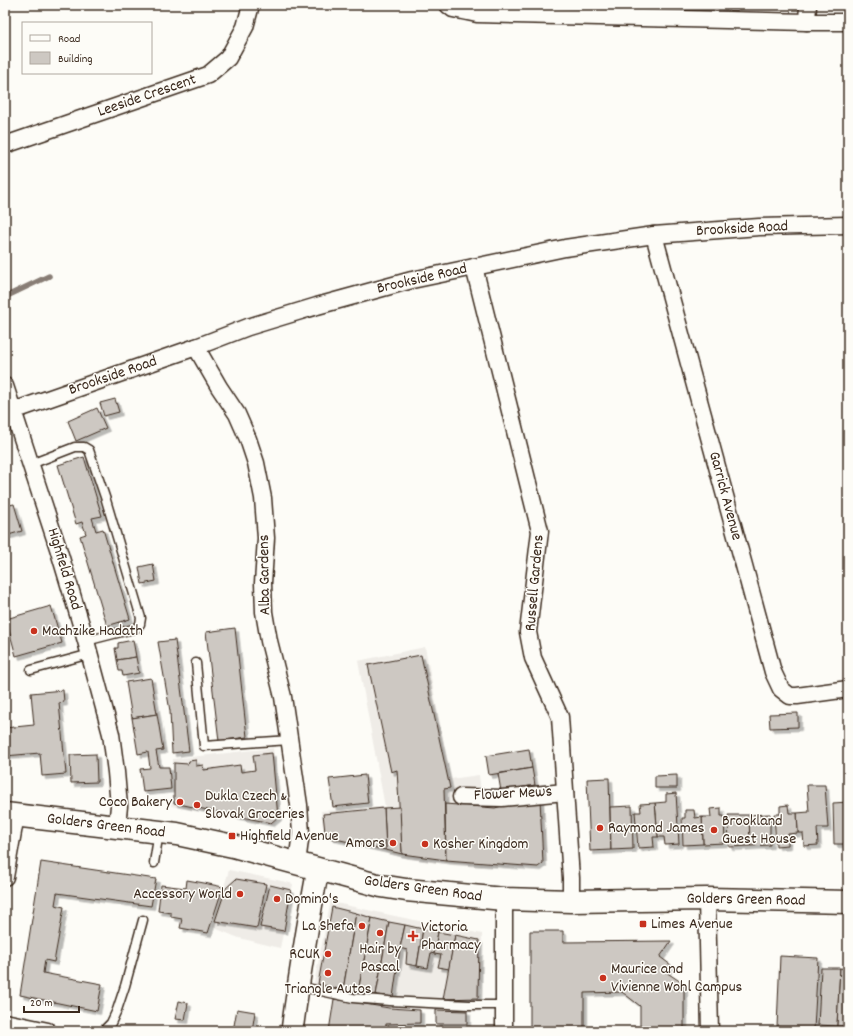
<svg xmlns="http://www.w3.org/2000/svg" width="853" height="1036" font-family="Dekko,sans-serif">
	<style>
		.built { fill: #efece7 }
		.lines { fill: none; stroke-linecap: round; stroke-linejoin: round }
		.stream { stroke: #887d74; stroke-width: 5.5 }
		.building { fill: #cdc8c2; stroke: #3b2a1e; filter: url(#shadow) }
		.service-casing { stroke: #3b2a1e; stroke-width: 11 }
		.minor-casing { stroke: #3b2a1e; stroke-width: 19 }
		.tertiary-casing { stroke: #3b2a1e; stroke-width: 24 }
		.primary-casing { stroke: #3b2a1e; stroke-width: 25 }
		.service { stroke: #fdfcf7; stroke-width: 8 }
		.minor { stroke: #fdfcf7; stroke-width: 16 }
		.tertiary { stroke: #fdfcf7; stroke-width: 21 }
		.primary { stroke: #fdfcf7; stroke-width: 22 }
		.poi-dot { fill: #c8321e; stroke: #fdfcf7; stroke-width: 1.5 }
		.labels { text-anchor: middle; dominant-baseline: central; stroke-width: 3; stroke-linejoin: round; paint-order: stroke }
		.street-label { font-size: 16px; fill: #3b2a1e; stroke: #fdfcf7 }
		.poi-label { font-size: 16px; fill: #3b2a1e; stroke: #fdfcf7; text-anchor: start }
	</style>
	<defs>
		<filter id="shadow"><feDropShadow dx="3.5" dy="3.5" stdDeviation="0" flood-color="#0004"/></filter>
	</defs>
	<rect width="100%" height="100%" fill="#fdfcf7"/>
	<filter id="ink" filterUnits="userSpaceOnUse"><feTurbulence type="fractalNoise" baseFrequency=".025" numOctaves="2"/><feDisplacementMap in="SourceGraphic" scale="8" xChannelSelector="R" yChannelSelector="G"/><feConvolveMatrix kernelMatrix="1 2 1 2 8 2 1 2 1" color-interpolation-filters="sRGB"/></filter>
	<g filter="url(#ink)">
		<!-- built -->
		<g class="built">
			<path d="M425,647L451,779L479,775L481,792L502,793L543,785L547,861L537,868L458,866L404,858L330,839L324,834L321,811L385,807L358,661Z"/>
			<path d="M273,748L281,817L272,825L171,806L172,801L173,759Z"/>
			<path d="M229,870L286,882L293,884L280,948L239,938L212,927Z"/>
			<path d="M331,900L336,903L390,915L482,934L480,1012L386,1007L312,993Z"/>
		</g>
		<g class="lines">
			<!-- stream -->
			<path class="stream" d="M5,297L49,276"/>
		</g>
		<!-- building -->
		<g class="building">
			<path d="M115,399L119,412L104,416L100,403Z"/>
			<path d="M97,408L106,428L76,441L68,421Z"/>
			<path d="M84,457L102,516L92,518L96,531L103,529L130,619L107,626L80,536L86,534L82,522L76,524L58,465Z"/>
			<path d="M14,504L22,531L5,536V506Z"/>
			<path d="M153,564L156,581L142,584L139,567Z"/>
			<path d="M51,606L62,643L16,656L6,619Z"/>
			<path d="M235,628L247,737L219,741L206,632Z"/>
			<path d="M133,640L136,657L117,660L115,648H118V643Z"/>
			<path d="M175,640L189,751L172,753L170,711L158,642Z"/>
			<path d="M421,655L450,788L444,789L446,860L402,854L397,770L391,772L368,665Z"/>
			<path d="M136,657L139,673L123,676L122,671H119L117,660Z"/>
			<path d="M151,678L157,714L132,718L126,682Z"/>
			<path d="M63,690L64,702L59,703L66,774L42,776L40,753L5,756V728L34,725L31,693Z"/>
			<path d="M798,713V727L770,728L769,714Z"/>
			<path d="M157,714L163,750L156,751L159,767H169L171,789L143,792L140,769L150,768L148,752L138,754L132,718Z"/>
			<path d="M529,749L532,768L489,775L486,756Z"/>
			<path d="M272,753L278,817L271,823L174,803V763L188,764L189,761L196,760V766L203,765L204,770L240,765L241,772L255,770L253,755Z"/>
			<path d="M96,754L97,782L71,783L70,755Z"/>
			<path d="M532,768L535,785L501,791L498,774Z"/>
			<path d="M365,775L368,803L333,807L329,779Z"/>
			<path d="M677,775V788H655V776Z"/>
			<path d="M609,778L611,850L590,851L587,779Z"/>
			<path d="M807,785H825L828,828H817L818,845L804,846L803,833H798L797,813L809,812Z"/>
			<path d="M676,793L679,844L665,845L664,837H658L655,803L666,802V794Z"/>
			<path d="M540,799L543,863L538,867L446,860L445,804L495,808L524,800Z"/>
			<path d="M848,802V844H834L833,803Z"/>
			<path d="M655,803L658,837H653L654,847L638,848L635,812H641L640,804Z"/>
			<path d="M788,805L789,813H797L798,833L788,834V845L776,846L774,814H780V806Z"/>
			<path d="M632,806L633,849L611,850L610,807Z"/>
			<path d="M400,807L402,854L386,850L384,808Z"/>
			<path d="M384,808L386,850L331,838L325,832L323,814Z"/>
			<path d="M721,808V816H724L725,843L703,844L702,817H711L710,809Z"/>
			<path d="M685,810H694L695,818L702,817L703,844L683,845L682,818H685Z"/>
			<path d="M770,814V845L750,846L749,815Z"/>
			<path d="M728,815H749L750,846L729,847Z"/>
			<path d="M41,862L156,879L151,906L57,893L55,905L64,907L54,962L45,960L43,973L102,984L97,1011L20,995Z"/>
			<path d="M236,879L266,884L257,928L215,921L226,888Z"/>
			<path d="M187,880L204,883L223,887L208,933L180,928L182,919L171,917V913L158,911L161,885L186,888Z"/>
			<path d="M270,885L291,890L284,931L260,927Z"/>
			<path d="M332,907L356,913L343,990L318,984Z"/>
			<path d="M356,913L372,918L358,992L343,990Z"/>
			<path d="M372,918L389,922L376,995L358,992Z"/>
			<path d="M389,922L405,925L400,948L393,997L376,995Z"/>
			<path d="M405,925L423,929L417,966L406,964L407,950L400,948Z"/>
			<path d="M423,929L438,932L434,954L431,953L428,968L417,966Z"/>
			<path d="M530,931H563V942L671,941L660,957L671,965L666,972L684,984V1031H640V1006L622,992L584,993V1031H530Z"/>
			<path d="M438,932L455,935L449,969L438,967L441,955L434,954Z"/>
			<path d="M455,935L479,940L478,998L443,999Z"/>
			<path d="M780,956L818,958L814,1029L777,1027Z"/>
			<path d="M821,968H840L837,1026L818,1025Z"/>
			<path d="M840,968L848,969V1026H837Z"/>
			<path d="M334,999L389,1008L420,1010V1023L386,1024L385,1031H329Z"/>
			<path d="M179,1001L188,1003L185,1020L175,1019Z"/>
			<path d="M237,1009L255,1012L252,1031H233Z"/>
			<path d="M436,1010L467,1011V1024H436Z"/>
		</g>
		<g class="lines">
			<defs>
				<g id="service">
					<path d="M31,464L75,447H84L89,450L106,500L141,618L140,624L137,628L86,641"/>
					<path d="M196,663L204,746L290,740"/>
					<path d="M31,670L90,654"/>
					<path d="M154,863L159,832"/>
					<path d="M298,986L353,998L389,1001L469,1005H504"/>
					<path d="M103,1031L111,1023L117,1010L125,986L143,920"/>
				</g>
				<g id="minor">
					<path d="M448,5L453,9L477,14L807,22H848"/>
					<path d="M807,22L808,5"/>
					<path d="M5,145L208,75L228,58L245,27L251,5"/>
					<path d="M654,235L773,672L781,689L790,696H797L848,689"/>
					<path d="M474,267L540,531L528,632L533,658L560,717L571,878V901"/>
					<path d="M196,347L219,387L237,414L248,439L256,463L263,498L266,538L263,583L264,612L269,641L283,697L299,805L301,833L297,863"/>
					<path d="M5,386L58,548L86,641L111,734L116,772L119,806L117,826"/>
					<path d="M13,411L196,347L248,327L317,306L412,280L565,248L654,235L759,227L848,225"/>
					<path d="M461,797L502,798L565,792"/>
					<path d="M5,877L16,815"/>
					<path d="M707,899L710,1031"/>
					<path d="M5,1022L48,1031"/>
					<path d="M504,1031V899"/>
				</g>
				<path id="tertiary" d="M292,1031C299,977 308,923 318,869"/>
				<path id="primary" d="M5,814L177,834L233,846L381,886L406,890L504,899L571,901L707,899L848,902"/>
			</defs>
			<!-- service casing -->
			<use href="#service" class="service-casing"/>
			<!-- minor casing -->
			<use href="#minor" class="minor-casing"/>
			<!-- tertiary casing -->
			<use href="#tertiary" class="tertiary-casing"/>
			<!-- primary casing -->
			<use href="#primary" class="primary-casing"/>
			<!-- service -->
			<use href="#service" class="service"/>
			<!-- minor -->
			<use href="#minor" class="minor"/>
			<!-- tertiary -->
			<use href="#tertiary" class="tertiary"/>
			<!-- primary -->
			<use href="#primary" class="primary"/>
		</g>
	</g>
	<!-- markers -->
	<g class="poi-dot">
		<circle cx="34" cy="631" r="4"/>
		<circle cx="180" cy="802" r="4"/>
		<circle cx="197" cy="805" r="4"/>
		<circle cx="600" cy="828" r="4"/>
		<circle cx="714" cy="830" r="4"/>
		<rect x="228" y="832" width="8" height="8" rx="2"/>
		<circle cx="393" cy="843" r="4"/>
		<circle cx="425" cy="844" r="4"/>
		<circle cx="240" cy="894" r="4"/>
		<circle cx="277" cy="899" r="4"/>
		<rect x="639" y="920" width="8" height="8" rx="2"/>
		<circle cx="362" cy="926" r="4"/>
		<circle cx="380" cy="933" r="4"/>
		<path d="M411 930h4v4h4v4h-4v4h-4v-4h-4v-4h4z"/>
		<circle cx="328" cy="954" r="4"/>
		<circle cx="328" cy="973" r="4"/>
		<circle cx="603" cy="978" r="4"/>
	</g>
	<g class="labels">
		<!-- street labels -->
		<g class="street-label">
			<text transform="translate(147 96) rotate(-19)">Leeside Crescent</text>
			<text transform="translate(742 229) rotate(-3)">Brookside Road</text>
			<text transform="translate(422 279) rotate(-13)">Brookside Road</text>
			<text transform="translate(113 376) rotate(-19)">Brookside Road</text>
			<text transform="translate(725 496) rotate(75)">Garrick Avenue</text>
			<text transform="translate(64 569) rotate(73)">Highfield Road</text>
			<text transform="translate(265 575) rotate(-91)">Alba Gardens</text>
			<text transform="translate(535 583) rotate(-85)">Russell Gardens</text>
			<text transform="translate(513 794) rotate(-3)">Flower Mews</text>
			<text transform="translate(106 826) rotate(7)">Golders Green Road</text>
			<text transform="translate(423 889) rotate(8)">Golders Green Road</text>
			<text transform="translate(746 900) rotate(1)">Golders Green Road</text>
		</g>
		<!-- poi labels -->
		<g class="poi-label">
			<text x="42" y="631">Machzike Hadath</text>
			<text x="205" y="796">Dukla Czech &amp;<tspan x="205" dy="18">Slovak Groceries</tspan></text>
			<text x="172" y="802" text-anchor="end">Coco Bakery</text>
			<text x="722" y="821">Brookland<tspan x="722" dy="18">Guest House</tspan></text>
			<text x="608" y="828">Raymond James</text>
			<text x="240" y="836">Highfield Avenue</text>
			<text x="385" y="843" text-anchor="end">Amors</text>
			<text x="433" y="844">Kosher Kingdom</text>
			<text x="232" y="894" text-anchor="end">Accessory World</text>
			<text x="285" y="899">Domino's</text>
			<text x="651" y="924">Limes Avenue</text>
			<text x="354" y="926" text-anchor="end">La Shefa</text>
			<text x="421" y="927">Victoria<tspan x="421" dy="18">Pharmacy</tspan></text>
			<text x="380" y="949" text-anchor="middle">Hair by<tspan x="380" dy="18">Pascal</tspan></text>
			<text x="320" y="954" text-anchor="end">RCUK</text>
			<text x="611" y="969">Maurice and<tspan x="611" dy="18">Vivienne Wohl Campus</tspan></text>
			<text x="328" y="989" text-anchor="middle">Triangle Autos</text>
		</g>
	</g>
	<!-- margin -->
	<rect width="853" height="1036" fill="none" stroke="#fdfcf7" stroke-width="20"/>
	<rect x="10" y="10" width="833" height="1016" fill="none" stroke="#3b2a1e" stroke-width="1.5" filter="url(#ink)"/>
	<!-- legend -->
	<rect x="22" y="22" width="130" height="52" fill="#fdfcf7" stroke="#afa8a0"/>
	<rect x="30" y="35" width="20" height="6" fill="#fdfcf7" stroke="#afa8a0"/>
	<text x="58" y="42" font-size="12" fill="#3b2a1e">Road</text>
	<rect x="30" y="52" width="20" height="12" fill="#cdc8c2" stroke="#afa8a0"/>
	<text x="58" y="62" font-size="12" fill="#3b2a1e">Building</text>
	<!-- scale -->
	<path d="M24 1006v6h55v-6" fill="none" stroke="#3b2a1e" stroke-width="2"/>
	<text x="30" y="1006" font-size="12" fill="#3b2a1e" stroke="#fdfcf7" stroke-width="3" paint-order="stroke">20 m</text>
</svg>
